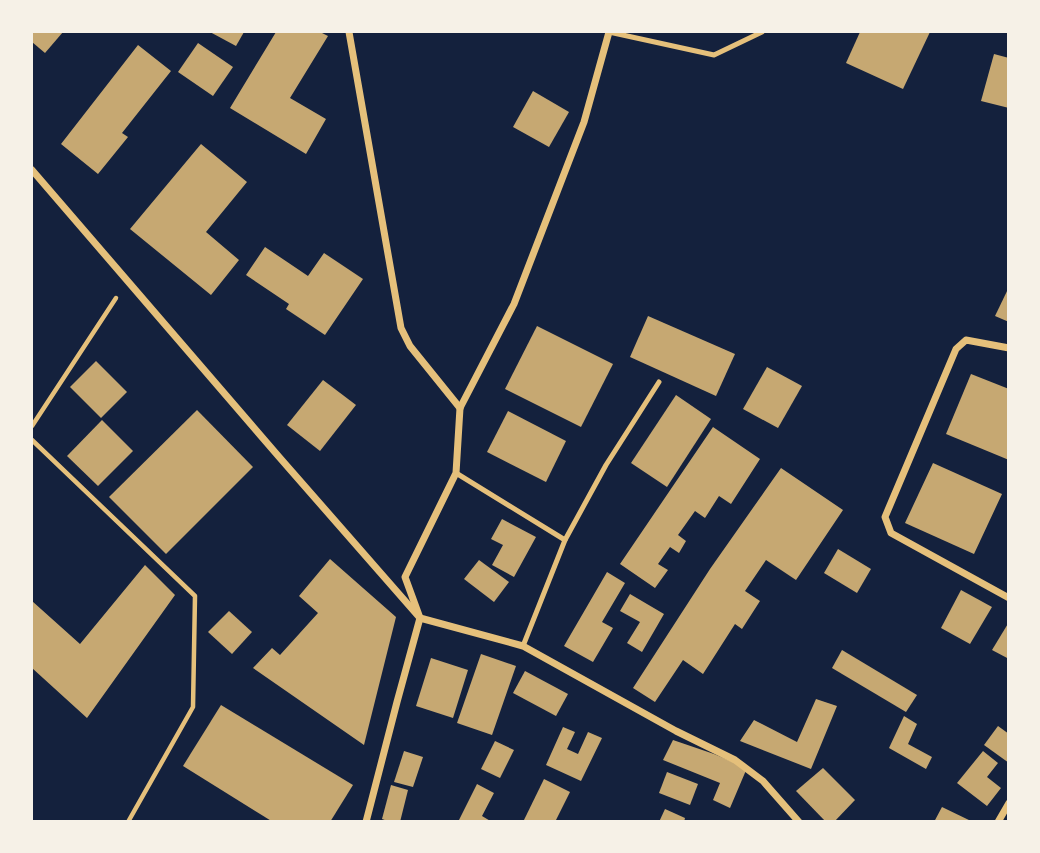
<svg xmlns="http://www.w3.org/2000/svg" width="1040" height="853" font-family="Lato,sans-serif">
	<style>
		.building { fill: #c6a872 }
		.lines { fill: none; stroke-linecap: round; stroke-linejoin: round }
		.path { stroke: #e5c07b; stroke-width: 4.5 }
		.service { stroke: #e5c07b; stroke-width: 5 }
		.minor { stroke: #e5c07b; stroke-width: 7 }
	</style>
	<rect width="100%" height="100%" fill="#14213d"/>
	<!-- building -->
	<g class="building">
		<path d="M32,32H63L45,53L32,42Z"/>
		<path d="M210,32H244L236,46Z"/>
		<path d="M276,32H320L328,36L290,98L326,119L306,154L230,108Z"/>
		<path d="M860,32H930L903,89L846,63Z"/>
		<path d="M198,43L233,67L213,96L178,72Z"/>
		<path d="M138,45L171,71L122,133L128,137L98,174L61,144Z"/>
		<path d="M994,54L1009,58V108L981,101Z"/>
		<path d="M533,91L569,112L549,147L513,127Z"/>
		<path d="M201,144L247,182L206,232L239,260L211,295L130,229Z"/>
		<path d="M265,247L308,276L324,253L363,279L325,335L286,309L289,304L246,275Z"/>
		<path d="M1009,287V322L995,316Z"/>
		<path d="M648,316L735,354L716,396L630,357Z"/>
		<path d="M537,326L613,364L581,427L505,389Z"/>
		<path d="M96,361L127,392L101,418L70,387Z"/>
		<path d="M767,367L802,386L778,428L743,409Z"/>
		<path d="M971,374L1009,389V460L946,434Z"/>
		<path d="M323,380L356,405L320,451L287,425Z"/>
		<path d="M676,395L711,419L667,487L631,463Z"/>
		<path d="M197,410L253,467L166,554L109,497Z"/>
		<path d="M508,411L566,441L546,482L487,452Z"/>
		<path d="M102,420L133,451L98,486L67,456Z"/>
		<path d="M713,427L760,459L731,504L719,496L705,518L695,511L678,535L686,541L679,553L670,547L658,564L668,570L655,588L620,564Z"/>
		<path d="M933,463L1002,494L974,554L905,523Z"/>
		<path d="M781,468L843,510L796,580L766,560L745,591L760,601L742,629L735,624L703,674L683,660L655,702L633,688L710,569Z"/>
		<path d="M502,519L536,537L514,577L492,565L503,545L491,539Z"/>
		<path d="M838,549L871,569L857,593L824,573Z"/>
		<path d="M330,559L396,617L364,745L253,668L272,648L280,655L318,613L299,596Z"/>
		<path d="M479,560L509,582L494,602L464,579Z"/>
		<path d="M145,565L175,595L87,718L32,668V601L80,644Z"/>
		<path d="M607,572L625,583L602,622L613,628L593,662L564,646Z"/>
		<path d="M961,590L992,607L970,644L941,628Z"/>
		<path d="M630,594L664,614L642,652L627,643L640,622L620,611Z"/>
		<path d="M229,611L252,632L232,654L208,632Z"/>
		<path d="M1009,622V659L992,650Z"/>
		<path d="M842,650L917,695L906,712L832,668Z"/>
		<path d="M481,654L516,666L492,735L457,723Z"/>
		<path d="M431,658L468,670L453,718L416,706Z"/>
		<path d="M525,671L568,694L556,716L513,693Z"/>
		<path d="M816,699L837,706L811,769L740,741L754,720L797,742Z"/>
		<path d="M221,705L353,785L330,822H273L183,766Z"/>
		<path d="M904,716L917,724L908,744L932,757L926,769L889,748Z"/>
		<path d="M998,726L1009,734V763L984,745Z"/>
		<path d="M563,727L575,732L567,749L578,754L588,732L602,738L581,781L546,765Z"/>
		<path d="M673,740L714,754L747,768L730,808L713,800L720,783L663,760Z"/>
		<path d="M495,741L514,750L500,778L481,769Z"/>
		<path d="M404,751L423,757L413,787L394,782Z"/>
		<path d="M983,751L998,763L987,777L1001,788L987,806L957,783Z"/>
		<path d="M823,768L855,800L834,822H826L796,791Z"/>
		<path d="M667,772L698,784L690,805L659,793Z"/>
		<path d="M544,779L570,792L555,822H523Z"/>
		<path d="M477,784L494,793L482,816L492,822H458Z"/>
		<path d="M391,785L408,790L400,822H390L382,819Z"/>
		<path d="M942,807L973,822H934Z"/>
		<path d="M665,809L685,818L684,822H659Z"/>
	</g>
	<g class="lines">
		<!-- path -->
		<g class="path">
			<path d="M32,426L116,298"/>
			<path d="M32,440L195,596L193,707L128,822"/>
		</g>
		<!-- service -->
		<g class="service">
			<path d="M609,32L714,55L762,32"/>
			<path d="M456,473L565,540"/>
			<path d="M523,646L565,540L606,465L659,382"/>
		</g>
		<!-- minor -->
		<g class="minor">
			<path d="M349,32L401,328L410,346L460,408"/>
			<path d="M32,170L280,458L420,618L523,646L676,731L735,760L763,781L799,822"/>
			<path d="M1009,348L966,340L956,349L885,517L891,533L1009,598"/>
			<path d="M366,822L397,702L420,618L405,577L456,473L460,408L514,304L584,122L609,32"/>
			<path d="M998,822L1009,803"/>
		</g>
	</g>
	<!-- border -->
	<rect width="1040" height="853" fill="none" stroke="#f6f1e7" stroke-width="66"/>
</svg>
